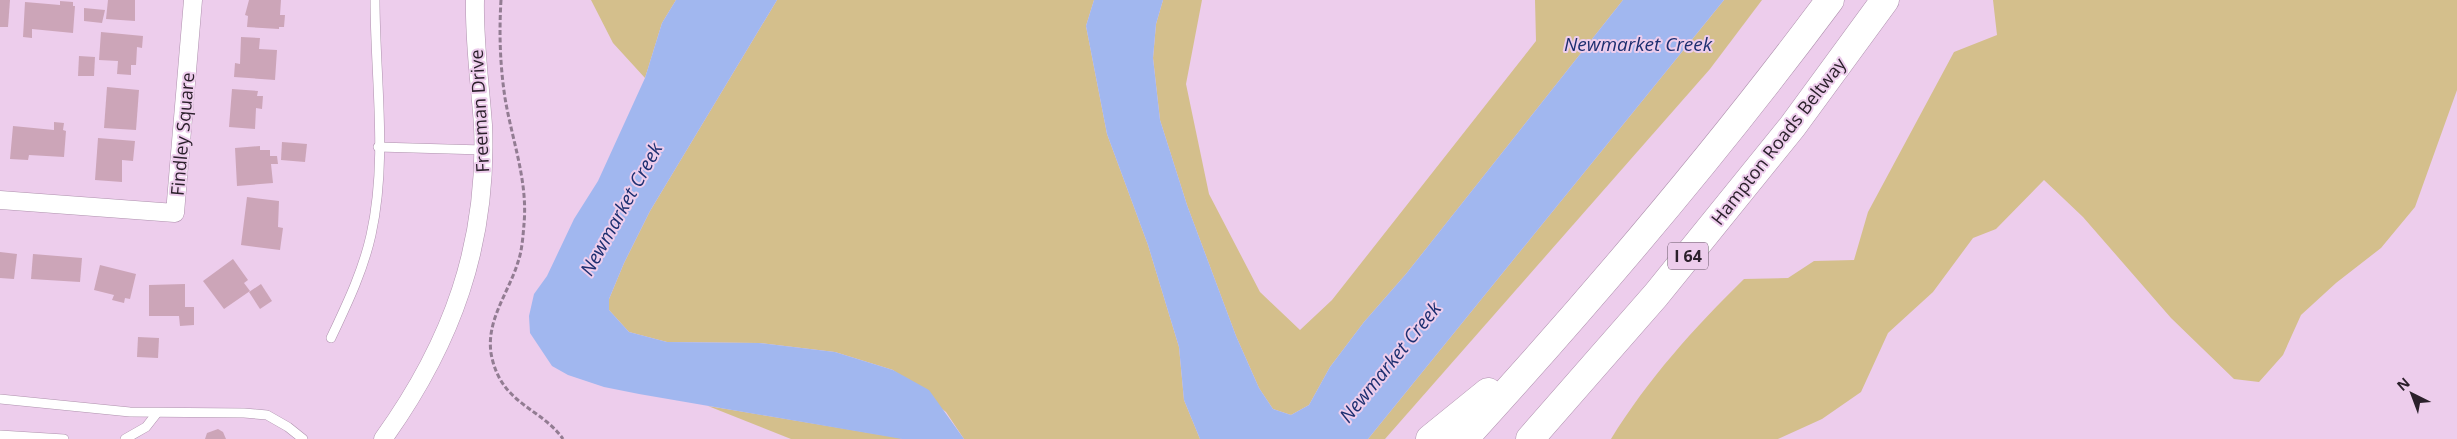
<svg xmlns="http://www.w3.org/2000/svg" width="2457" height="439" font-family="'Open Sans',sans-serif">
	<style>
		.green { fill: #d4bf8c }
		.water { fill: #a1b7ef }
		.building { fill: #cca5b8 }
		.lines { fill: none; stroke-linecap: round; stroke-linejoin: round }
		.service-casing { stroke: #ae91ad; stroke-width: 10 }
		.minor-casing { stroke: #ae91ad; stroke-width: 19 }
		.motorway-casing { stroke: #ae91ad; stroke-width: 29 }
		.path { stroke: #927c92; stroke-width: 3; stroke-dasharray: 5 2.5; stroke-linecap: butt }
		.service { stroke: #fff; stroke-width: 9 }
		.minor { stroke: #fff; stroke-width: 18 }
		.motorway { stroke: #fff; stroke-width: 28 }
		.labels { text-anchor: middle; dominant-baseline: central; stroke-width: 4; stroke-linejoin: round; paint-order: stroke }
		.shield { fill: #edcdec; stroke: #655465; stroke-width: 1 }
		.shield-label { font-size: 16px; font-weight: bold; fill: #2b202b }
		.street-label { font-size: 18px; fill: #2b202b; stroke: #edcdec }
		.water-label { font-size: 19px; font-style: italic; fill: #1d2f70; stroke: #edcdec }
	</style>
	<rect width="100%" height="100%" fill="#edcdec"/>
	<!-- green -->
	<g class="green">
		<path d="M591,0H676L662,23L645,78L613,43Z"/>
		<path d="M777,0H1094L1086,26L1107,134L1148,245L1179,347L1184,400L1200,439H964L946,412L893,370L835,352L759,343L667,342L629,332L609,310V299L624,263L650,211Z"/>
		<path d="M1163,0H1202L1186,84L1209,194L1260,292L1300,330L1332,300L1536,41L1535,0H1623L1406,274L1364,322L1330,367L1309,405L1291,415L1273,409L1259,388L1236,336L1187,205L1160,120L1153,58L1156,24Z"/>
		<path d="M1724,0H1762L1710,69L1385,439H1368Z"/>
		<path d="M1993,0H2457V90L2415,207L2381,248L2336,283L2301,315L2283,355L2259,382L2234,379L2171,318L2083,217L2044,180L1996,229L1973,238L1933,292L1888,333L1861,392L1822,419L1778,439H1611C1648,379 1694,328 1744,279L1788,278L1814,261L1854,260L1868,212L1954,52L1997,35Z"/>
		<path d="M708,406L900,438L902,439H791Z"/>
	</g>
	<!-- water -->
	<g class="water">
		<path d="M676,0H777L650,211L624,263L609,299V310L629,332L667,342L759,343L835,352L893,370L929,390L964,439H902L639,394L604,387L568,375L552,366L530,333L529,316L534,294L547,276L574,219L598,181L645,78L662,23Z"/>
		<path d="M1094,0H1163L1156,24L1153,58L1160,120L1187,205L1236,336L1259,388L1273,409L1291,415L1309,405L1330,367L1364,322L1406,274L1623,0H1724L1368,439H1200L1184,400L1179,347L1148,245L1107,134L1086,26Z"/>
	</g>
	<!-- building -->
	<g class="building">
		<path d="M0,0H10L8,27H0Z"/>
		<path d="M108,0H135V21L106,19Z"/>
		<path d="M249,0H281L280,15H285L284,27H279V29L247,27L248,16L245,15Z"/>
		<path d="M60,1L73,2V6H75L73,33L32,29V38L23,37L25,2L60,5Z"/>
		<path d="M84,8L105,10L102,23L84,21Z"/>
		<path d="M101,32L143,36L142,48L137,47L136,65H131V75L117,74L118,61L99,60Z"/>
		<path d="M241,37L260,38L259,49L277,50L275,80L234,77L235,63L240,64Z"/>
		<path d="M79,56L95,57L94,76H78Z"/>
		<path d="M107,87L139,90L136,130L104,128Z"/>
		<path d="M232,89L258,91L257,96H263L262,109L256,108L255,129L229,127Z"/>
		<path d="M54,122L64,123L63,130L66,131L64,157L29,155L28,160L10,159L13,126L54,130Z"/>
		<path d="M98,138L135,141L133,161L122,160V182L95,180Z"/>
		<path d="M282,142L307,144L305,162L281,160Z"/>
		<path d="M260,146V150H270V156H277L278,164H271L273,183L237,186L235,148Z"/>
		<path d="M247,197L279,201L278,227L283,228L280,250L241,245Z"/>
		<path d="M0,252L17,254L14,279L0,278Z"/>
		<path d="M33,254L82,258L80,282L31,279Z"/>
		<path d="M233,259L248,280L244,283L250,291L224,309L203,281Z"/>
		<path d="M100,265L136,274L130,299L125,298L124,303L112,300L114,295L94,290Z"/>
		<path d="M185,284V307H194V325L180,326L179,316H149V285Z"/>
		<path d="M261,284L272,301L260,309L249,292Z"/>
		<path d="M138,337L159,338L158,358L137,357Z"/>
		<path d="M218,429L223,432L226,439H205L207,433Z"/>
	</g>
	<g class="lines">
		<defs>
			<g id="service">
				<path d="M378,147L483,150"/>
				<path d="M331,338C347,304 363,271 371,235C388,159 375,77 375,0"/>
				<path d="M0,399L130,412L244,413L267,415L288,427L303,439"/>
				<path d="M0,435L64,439"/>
				<path d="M125,439L146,427L157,413"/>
			</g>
			<g id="minor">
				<path d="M0,200L175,213L193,0"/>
				<path d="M383,439C452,343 488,244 483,125C480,83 474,42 475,0"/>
			</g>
			<g id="motorway">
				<path d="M1430,439L1488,392"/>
				<path d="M1464,439C1592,299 1716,153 1830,0"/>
				<path d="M1530,439L1656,295L1792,127L1885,0"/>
			</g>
		</defs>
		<!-- service casing -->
		<use href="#service" class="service-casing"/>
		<!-- minor casing -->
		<use href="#minor" class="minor-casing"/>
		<!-- motorway casing -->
		<use href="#motorway" class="motorway-casing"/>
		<!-- path -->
		<path class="path" d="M501,0C499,33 500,65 505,98C512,140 528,181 524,224C523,236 522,251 518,262C508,295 482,325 493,362C505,405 542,409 563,439"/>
		<!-- service -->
		<use href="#service" class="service"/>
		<!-- minor -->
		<use href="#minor" class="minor"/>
		<!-- motorway -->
		<use href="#motorway" class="motorway"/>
	</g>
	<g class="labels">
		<!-- shield labels -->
		<rect class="shield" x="1668" y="242.5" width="40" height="27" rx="4"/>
		<g class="shield-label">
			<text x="1688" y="256">I 64</text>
		</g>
		<!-- street labels -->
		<g class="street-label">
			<text transform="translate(479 111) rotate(-93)">Freeman Drive</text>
			<text transform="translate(182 134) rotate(-85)">Findley Square</text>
			<text transform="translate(1778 141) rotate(-52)">Hampton Roads Beltway</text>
		</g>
		<!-- water labels -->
		<g class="water-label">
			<text x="1638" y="44">Newmarket Creek</text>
			<text transform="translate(621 209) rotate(-61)">Newmarket Creek</text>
			<text transform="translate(1390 362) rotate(-51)">Newmarket Creek</text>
		</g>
	</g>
	<!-- north arrow -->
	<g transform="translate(2412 394) rotate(318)" stroke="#edcdec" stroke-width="4" paint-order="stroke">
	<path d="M0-4L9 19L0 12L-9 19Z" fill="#2b202b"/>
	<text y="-8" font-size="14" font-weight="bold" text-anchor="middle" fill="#2b202b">N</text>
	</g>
</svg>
